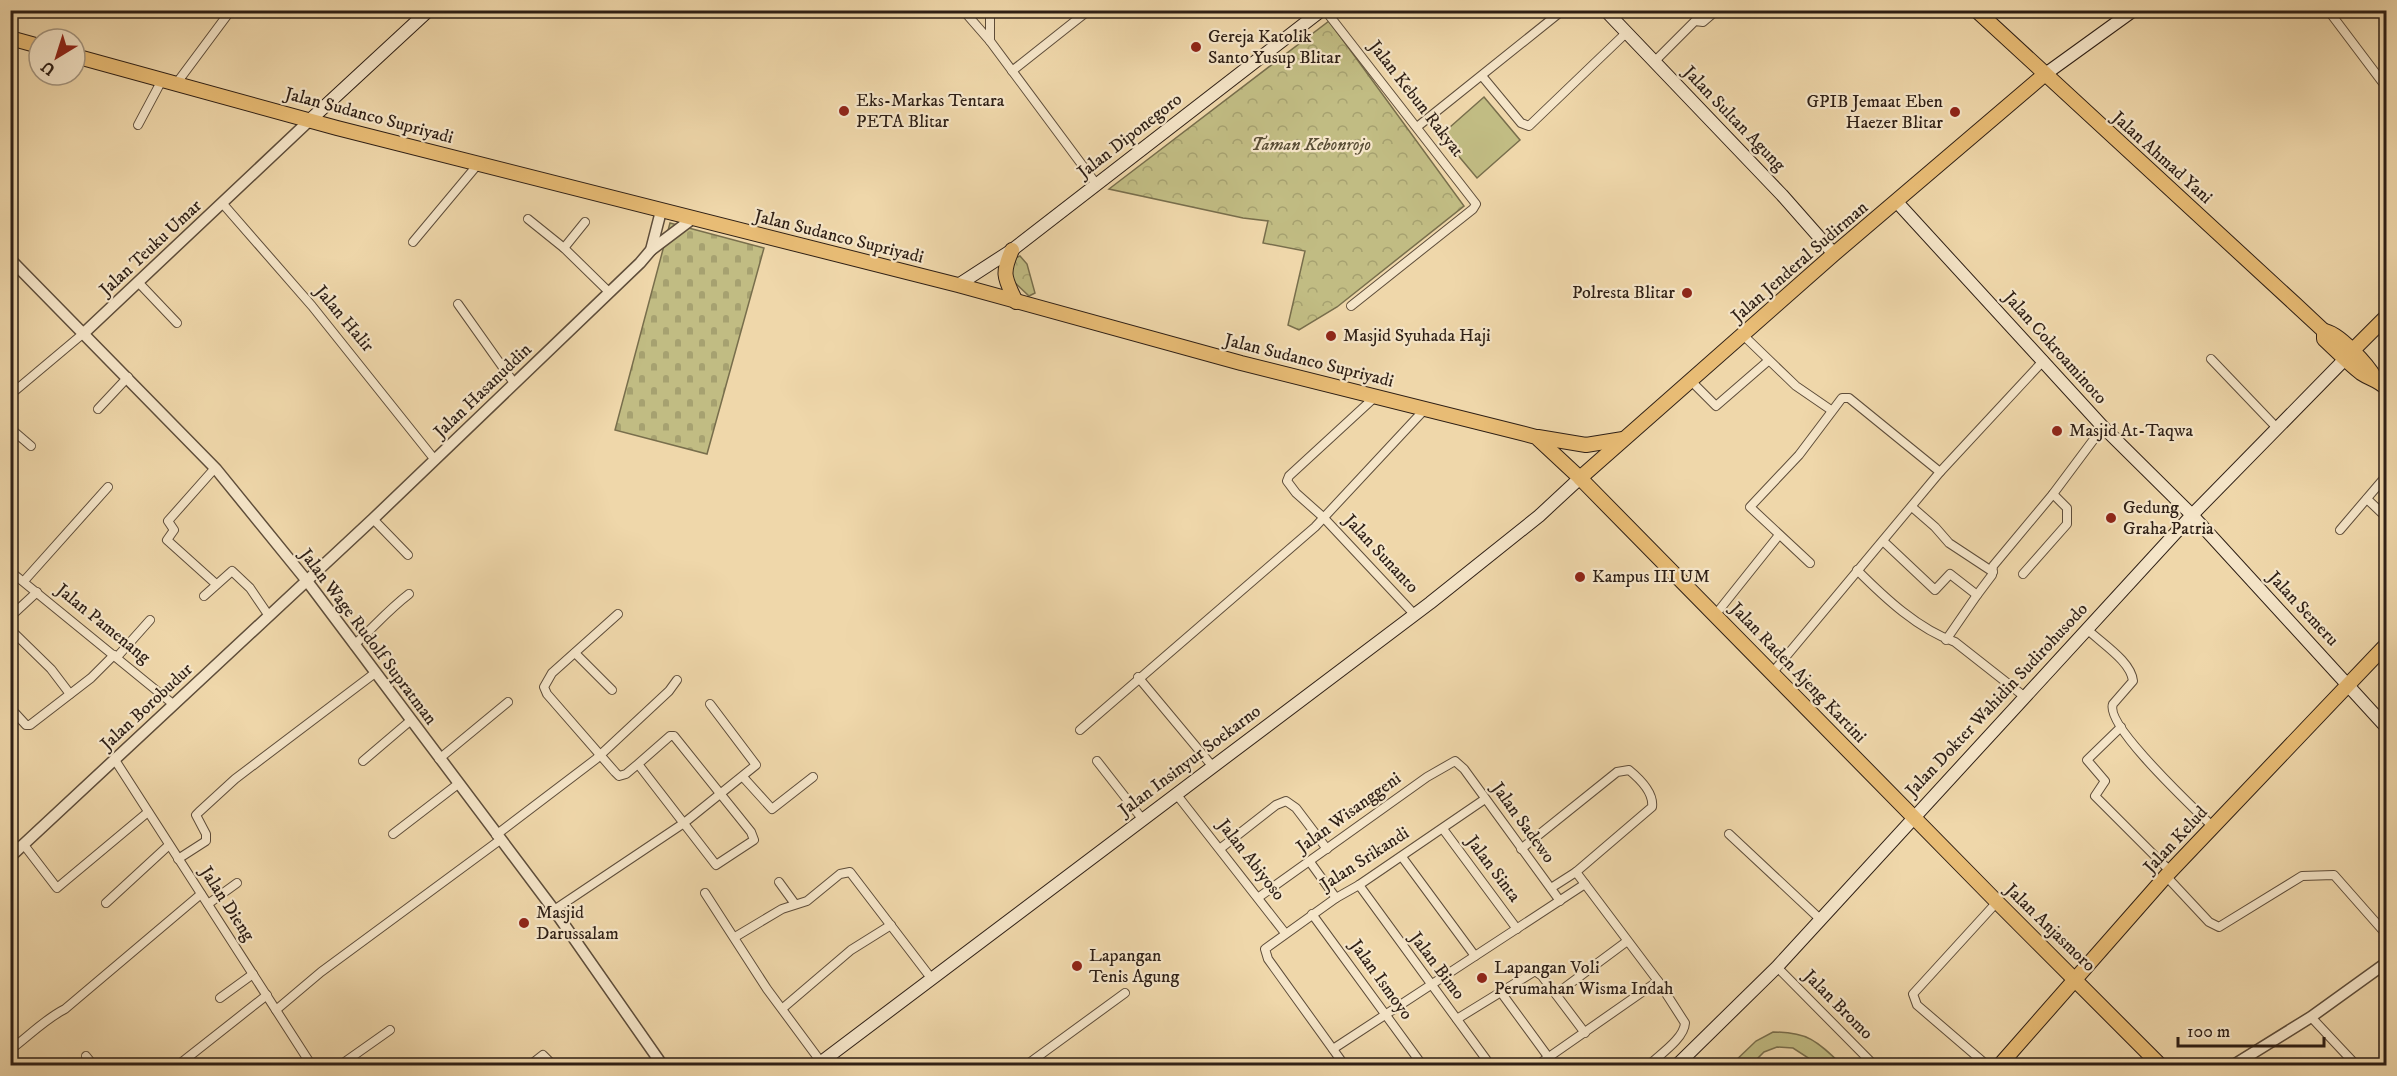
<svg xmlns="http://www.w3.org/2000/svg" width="2397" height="1076" font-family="'IM FELL DW Pica',serif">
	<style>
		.cemetery { fill: url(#cemetery-stones); stroke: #786e4c; stroke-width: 1.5 }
		.park { fill: url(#park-crowns); stroke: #786e4c; stroke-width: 1.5 }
		.pitch { fill: #c1bc83; stroke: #786e4c; stroke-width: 1.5 }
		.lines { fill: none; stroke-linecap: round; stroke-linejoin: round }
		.minor-casing { stroke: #5e4d3a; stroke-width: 10 }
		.tertiary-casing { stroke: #5e4d3a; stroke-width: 13 }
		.secondary-casing { stroke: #2e1f15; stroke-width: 14 }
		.primary-casing { stroke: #2e1f15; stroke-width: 16 }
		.minor { stroke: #f5e5c8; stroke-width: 8 }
		.tertiary { stroke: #f5e5c8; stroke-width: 10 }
		.secondary { stroke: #f5e5c8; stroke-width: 12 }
		.primary { stroke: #e8bc75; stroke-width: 14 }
		.poi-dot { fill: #8f2418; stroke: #f5e5c8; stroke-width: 2 }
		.labels { text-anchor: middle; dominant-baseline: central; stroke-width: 4.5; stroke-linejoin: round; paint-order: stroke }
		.poi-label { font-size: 18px; fill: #2e1f15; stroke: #f5e5c8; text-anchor: start }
		.street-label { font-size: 18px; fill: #2e1f15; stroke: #f5e5c8 }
		.park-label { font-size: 18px; font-style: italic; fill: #5a4e36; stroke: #f5e5c8 }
	</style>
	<defs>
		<pattern id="cemetery-stones" width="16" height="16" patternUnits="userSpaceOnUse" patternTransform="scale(1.5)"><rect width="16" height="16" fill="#c1bc83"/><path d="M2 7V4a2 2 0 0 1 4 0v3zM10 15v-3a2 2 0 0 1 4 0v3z" fill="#a6a170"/></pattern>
		<pattern id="park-crowns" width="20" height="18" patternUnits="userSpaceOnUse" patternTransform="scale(1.5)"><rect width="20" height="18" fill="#c1bc83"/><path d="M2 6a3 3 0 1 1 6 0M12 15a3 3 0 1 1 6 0" fill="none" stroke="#a6a170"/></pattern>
	</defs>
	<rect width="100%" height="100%" fill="#efd7aa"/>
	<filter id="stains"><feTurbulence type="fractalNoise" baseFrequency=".00333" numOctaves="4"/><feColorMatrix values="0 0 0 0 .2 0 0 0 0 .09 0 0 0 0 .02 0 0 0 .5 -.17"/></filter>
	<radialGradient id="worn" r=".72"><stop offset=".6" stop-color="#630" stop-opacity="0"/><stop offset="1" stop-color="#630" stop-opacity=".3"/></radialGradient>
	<!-- cemetery -->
	<path class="cemetery" d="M670,223L764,248L707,454L615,430Z"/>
	<!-- park -->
	<g class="park">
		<path d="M1329,21L1464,206L1337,307L1299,330L1288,325L1305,251L1263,243L1268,221L1243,218L1109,189Z"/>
		<path d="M1020,256L1027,264L1035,293L1029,296L1012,280L1013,259Z"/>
	</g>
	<!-- pitch -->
	<g class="pitch">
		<path d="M1484,97L1520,140L1477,178L1441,135Z"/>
		<path d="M1773,1032C1808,1032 1817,1041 1842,1065H1819L1793,1048L1777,1047L1764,1052L1751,1065H1731L1756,1041Z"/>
	</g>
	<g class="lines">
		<defs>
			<g id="minor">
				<path d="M963,10L990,41L1097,185"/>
				<path d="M1325,10L1476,204L1473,209L1351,306"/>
				<path d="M2328,10L2386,87"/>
				<path d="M990,41V10"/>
				<path d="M1654,62L1695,21L1703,22L1717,10"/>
				<path d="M1012,71L1089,10"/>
				<path d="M1482,76L1521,123L1529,126L1626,33"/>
				<path d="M176,84L231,10"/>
				<path d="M138,125L162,80"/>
				<path d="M1417,127L1563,10"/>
				<path d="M223,204L312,306L435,460"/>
				<path d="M528,219L564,248L609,292"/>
				<path d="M413,242L479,163"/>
				<path d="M564,248L585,222"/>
				<path d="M138,282L177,323"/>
				<path d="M458,304L514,383"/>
				<path d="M1743,335L1796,386L1831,410"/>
				<path d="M2211,359L2277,428"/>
				<path d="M1692,382L1716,406L1768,361"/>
				<path d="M10,395L85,332"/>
				<path d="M1376,396L1289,476L1287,481L1296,493L1323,517L1414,614"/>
				<path d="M98,409L128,377"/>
				<path d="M10,428L31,446"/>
				<path d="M215,468L168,521L174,530L167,540L216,584"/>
				<path d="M2367,499L2386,517"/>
				<path d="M1912,507L1935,527L1949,543L1993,572"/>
				<path d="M373,519L408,555"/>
				<path d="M2340,530L2386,476"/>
				<path d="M1883,541L1935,590L1950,574L1977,595L1992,575L1993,566L2053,494L2103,427"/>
				<path d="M1810,563L1750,507L1799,455L1842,398H1849L1940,472"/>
				<path d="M1857,570C1885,598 1918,629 1955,642L2025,697"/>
				<path d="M10,571L173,704"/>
				<path d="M2023,574L2067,524V508L2053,494"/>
				<path d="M24,581L108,487"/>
				<path d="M204,596L232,571L250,588L269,616"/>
				<path d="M618,614L552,673L544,687L547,694L615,772L619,776L626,774L638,764L716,865L754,840L751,832L674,736H670L638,764"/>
				<path d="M1716,614L1779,535"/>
				<path d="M10,617L37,592"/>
				<path d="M10,629L51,669L70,694"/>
				<path d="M2087,629C2101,643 2131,661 2133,681L2113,704C2104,725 2196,810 2213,827"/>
				<path d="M1946,640L1977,595"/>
				<path d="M354,645C373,628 388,610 409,594"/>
				<path d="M575,653L612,690"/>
				<path d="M117,657L150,620"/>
				<path d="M1773,672L1940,472L2044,360"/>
				<path d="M1138,677L1213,767"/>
				<path d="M10,715L15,713L26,725H30L91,678L114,655"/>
				<path d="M2121,727L2087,760L2105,781L2095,796L2170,871"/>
				<path d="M1080,730L1315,527L1426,408"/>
				<path d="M439,759L508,702"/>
				<path d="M115,760L312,1066"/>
				<path d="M363,761L410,721"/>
				<path d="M1097,761L1143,820"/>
				<path d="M743,777L772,809L813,777"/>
				<path d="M1177,795L1285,933"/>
				<path d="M1443,829L1517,929"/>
				<path d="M393,834L458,784"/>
				<path d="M1729,834L1820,919"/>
				<path d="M496,835L596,759L669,691L677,680"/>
				<path d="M24,845L57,888L148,812"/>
				<path d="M1221,848L1276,805L1286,801L1296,808L1327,849"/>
				<path d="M1521,849L1617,772L1629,770C1640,779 1654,793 1652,807L1576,872L1551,888"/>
				<path d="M1402,857L1475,956"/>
				<path d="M178,859L206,841V834L196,815L199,812L235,779L375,673"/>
				<path d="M1310,862L1336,898"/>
				<path d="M1576,872L1658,981L1685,1023C1684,1039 1659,1055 1648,1066"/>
				<path d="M2166,876L2209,922L2219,927L2302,876L2334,875L2386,934"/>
				<path d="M779,882L795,904"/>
				<path d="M1359,885L1491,1066"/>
				<path d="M705,893L767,989L821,1062"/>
				<path d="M1259,897L1427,777L1455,761L1464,769L1560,901"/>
				<path d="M106,903L169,845"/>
				<path d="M208,904L237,883"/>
				<path d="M554,910L684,823L756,765L710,704"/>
				<path d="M1312,914L1423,1066"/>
				<path d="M735,937L782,909L807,901L840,874L850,872L931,978"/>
				<path d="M1777,967L1875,1066"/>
				<path d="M1500,991L1549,1058"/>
				<path d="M1556,994L1626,942"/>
				<path d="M220,998L253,974"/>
				<path d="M783,1008L851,950L891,925"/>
				<path d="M276,1010L321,972L500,840"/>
				<path d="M2311,1017L2357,1066"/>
				<path d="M1457,1019L1535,971L1542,976L1585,1033"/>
				<path d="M1333,1049L1585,884"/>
				<path d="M10,1050C29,1036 45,1019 65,1009L201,894"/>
				<path d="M86,1056L94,1066"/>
				<path d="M177,1066L267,995"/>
				<path d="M339,1066L390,1030"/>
				<path d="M529,1066L543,1055L554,1066"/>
				<path d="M1025,1066L1125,993"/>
				<path d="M1345,1066L1268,959L1265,949L1336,898L1359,885L1485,799"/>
				<path d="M1536,1066L1658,981"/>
				<path d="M1988,1066L1917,1005L1913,994L1997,902"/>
			</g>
			<g id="tertiary">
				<path d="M651,250L692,219"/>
				<path d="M10,259L216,469L307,581L554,910L663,1066"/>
				<path d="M85,332L310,120"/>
				<path d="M10,857L373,519L640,263L651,250L661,211"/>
				<path d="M2232,1066L2311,1017L2386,963"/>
			</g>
			<g id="secondary">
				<path d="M1605,10L1782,195L1834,254"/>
				<path d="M2044,75L2134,10"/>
				<path d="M310,120L429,10"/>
				<path d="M1896,201L2103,427L2192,515L2386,727"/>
				<path d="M958,285L1012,250L1322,10"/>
				<path d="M816,1066L1430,603L1539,516L1580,478"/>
				<path d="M1676,1066L1777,967L2192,515L2345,359"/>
			</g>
			<g id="primary">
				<path d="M1976,10L2295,304L2324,331V339C2336,350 2348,363 2361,373C2370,379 2378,380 2386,388"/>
				<path d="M10,38L39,46"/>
				<path d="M75,56L337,128L958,285L1241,363L1521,433L1536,437L1580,478L1997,902L2161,1066"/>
				<path d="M1012,250C1001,275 1005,278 1016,302"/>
				<path d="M2324,331C2338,332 2368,365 2375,378"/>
				<path d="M2352,351L2386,317"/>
				<path d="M1538,437L1586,445L1623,439"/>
				<path d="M1580,478L1834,254L2044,75"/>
				<path d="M1999,1066L2166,876L2386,645"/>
			</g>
		</defs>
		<!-- minor casing -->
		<use href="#minor" class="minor-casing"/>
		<!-- tertiary casing -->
		<use href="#tertiary" class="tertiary-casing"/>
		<!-- secondary casing -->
		<use href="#secondary" class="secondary-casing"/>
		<!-- primary casing -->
		<use href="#primary" class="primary-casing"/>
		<!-- minor -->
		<use href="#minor" class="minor"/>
		<!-- tertiary -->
		<use href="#tertiary" class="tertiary"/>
		<!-- secondary -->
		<use href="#secondary" class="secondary"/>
		<!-- primary -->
		<use href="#primary" class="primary"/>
	</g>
	<!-- markers -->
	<g class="poi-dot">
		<circle cx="1196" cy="47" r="6"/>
		<circle cx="844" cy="111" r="6"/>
		<circle cx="1955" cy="112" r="6"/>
		<circle cx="1687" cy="293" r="6"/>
		<circle cx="1331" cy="336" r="6"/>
		<circle cx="2057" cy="431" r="6"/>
		<circle cx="2111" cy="518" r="6"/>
		<circle cx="1580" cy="577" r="6"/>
		<circle cx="524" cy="923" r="6"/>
		<circle cx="1077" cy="966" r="6"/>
		<circle cx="1482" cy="978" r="6"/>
	</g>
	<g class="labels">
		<!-- poi labels -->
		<g class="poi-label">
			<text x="1208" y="37">Gereja Katolik<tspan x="1208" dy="21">Santo Yusup Blitar</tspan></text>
			<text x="856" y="101">Eks-Markas Tentara<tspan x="856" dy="21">PETA Blitar</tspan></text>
			<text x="1943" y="102" text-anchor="end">GPIB Jemaat Eben<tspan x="1943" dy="21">Haezer Blitar</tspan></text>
			<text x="1675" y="293" text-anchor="end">Polresta Blitar</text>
			<text x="1343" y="336">Masjid Syuhada Haji</text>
			<text x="2069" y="431">Masjid At-Taqwa</text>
			<text x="2123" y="508">Gedung<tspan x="2123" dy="21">Graha Patria</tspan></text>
			<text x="1592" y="577">Kampus III UM</text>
			<text x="536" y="913">Masjid<tspan x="536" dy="21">Darussalam</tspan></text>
			<text x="1089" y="956">Lapangan<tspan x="1089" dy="21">Tenis Agung</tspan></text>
			<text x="1494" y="968">Lapangan Voli<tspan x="1494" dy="21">Perumahan Wisma Indah</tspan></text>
		</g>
		<!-- street labels -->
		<g class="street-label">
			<text transform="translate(1416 99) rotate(52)">Jalan Kebun Rakyat</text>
			<text transform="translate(369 116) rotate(15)">Jalan Sudanco Supriyadi</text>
			<text transform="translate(1734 119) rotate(46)">Jalan Sultan Agung</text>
			<text transform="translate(1130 136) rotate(-38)">Jalan Diponegoro</text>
			<text transform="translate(2162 158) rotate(42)">Jalan Ahmad Yani</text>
			<text transform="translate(839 237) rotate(14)">Jalan Sudanco Supriyadi</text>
			<text transform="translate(151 248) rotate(-43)">Jalan Teuku Umar</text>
			<text transform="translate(1800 262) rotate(-41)">Jalan Jenderal Sudirman</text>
			<text transform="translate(344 319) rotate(50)">Jalan Halir</text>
			<text transform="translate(2055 348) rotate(48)">Jalan Cokroaminoto</text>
			<text transform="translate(1309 361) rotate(14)">Jalan Sudanco Supriyadi</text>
			<text transform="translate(483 391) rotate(-44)">Jalan Hasanuddin</text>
			<text transform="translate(1381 554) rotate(47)">Jalan Sunanto</text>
			<text transform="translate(2303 609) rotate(47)">Jalan Semeru</text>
			<text transform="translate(103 624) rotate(39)">Jalan Pamenang</text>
			<text transform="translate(368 637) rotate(53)">Jalan Wage Rudolf Supratman</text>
			<text transform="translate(1798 673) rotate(46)">Jalan Raden Ajeng Kartini</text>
			<text transform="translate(1997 700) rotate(-47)">Jalan Dokter Wahidin Sudirohusodo</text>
			<text transform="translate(147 707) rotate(-43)">Jalan Borobudur</text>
			<text transform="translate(1190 761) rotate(-37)">Jalan Insinyur Soekarno</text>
			<text transform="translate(1349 813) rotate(-36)">Jalan Wisanggeni</text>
			<text transform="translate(1523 823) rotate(54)">Jalan Sadewo</text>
			<text transform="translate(2176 840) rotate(-47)">Jalan Kelud</text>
			<text transform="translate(1365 859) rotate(-33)">Jalan Srikandi</text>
			<text transform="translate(1251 860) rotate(52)">Jalan Abiyoso</text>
			<text transform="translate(1493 869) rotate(53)">Jalan Sinta</text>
			<text transform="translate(227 904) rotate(57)">Jalan Dieng</text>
			<text transform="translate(2050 928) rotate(44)">Jalan Anjasmoro</text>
			<text transform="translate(1437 966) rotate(53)">Jalan Bimo</text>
			<text transform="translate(1381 980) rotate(54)">Jalan Ismoyo</text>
			<text transform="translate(1838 1005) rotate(45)">Jalan Bromo</text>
		</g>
		<!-- park labels -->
		<g class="park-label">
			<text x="1311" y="145">Taman Kebonrojo</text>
		</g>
	</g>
	<!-- margin -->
	<rect width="2397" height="1076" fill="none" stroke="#efd7aa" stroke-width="36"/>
	<rect x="12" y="12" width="2373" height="1052" fill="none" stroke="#2e1f15" stroke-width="3"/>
	<rect x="18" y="18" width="2361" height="1040" fill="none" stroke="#2e1f15" stroke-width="1.5"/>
	<!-- north arrow -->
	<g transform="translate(57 57) rotate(218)"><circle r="28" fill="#f5e5c8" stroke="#a59680" stroke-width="1.5"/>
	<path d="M0-4.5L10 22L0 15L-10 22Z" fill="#8f2418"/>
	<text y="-9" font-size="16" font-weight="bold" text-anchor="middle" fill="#2e1f15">U</text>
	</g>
	<!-- scale -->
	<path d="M2178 1037v9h146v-9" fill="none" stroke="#2e1f15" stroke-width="3"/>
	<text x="2187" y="1037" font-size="18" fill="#2e1f15" stroke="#f5e5c8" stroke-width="4.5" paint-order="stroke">100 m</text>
	<rect width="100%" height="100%" filter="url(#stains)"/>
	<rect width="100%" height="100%" fill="url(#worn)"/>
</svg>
